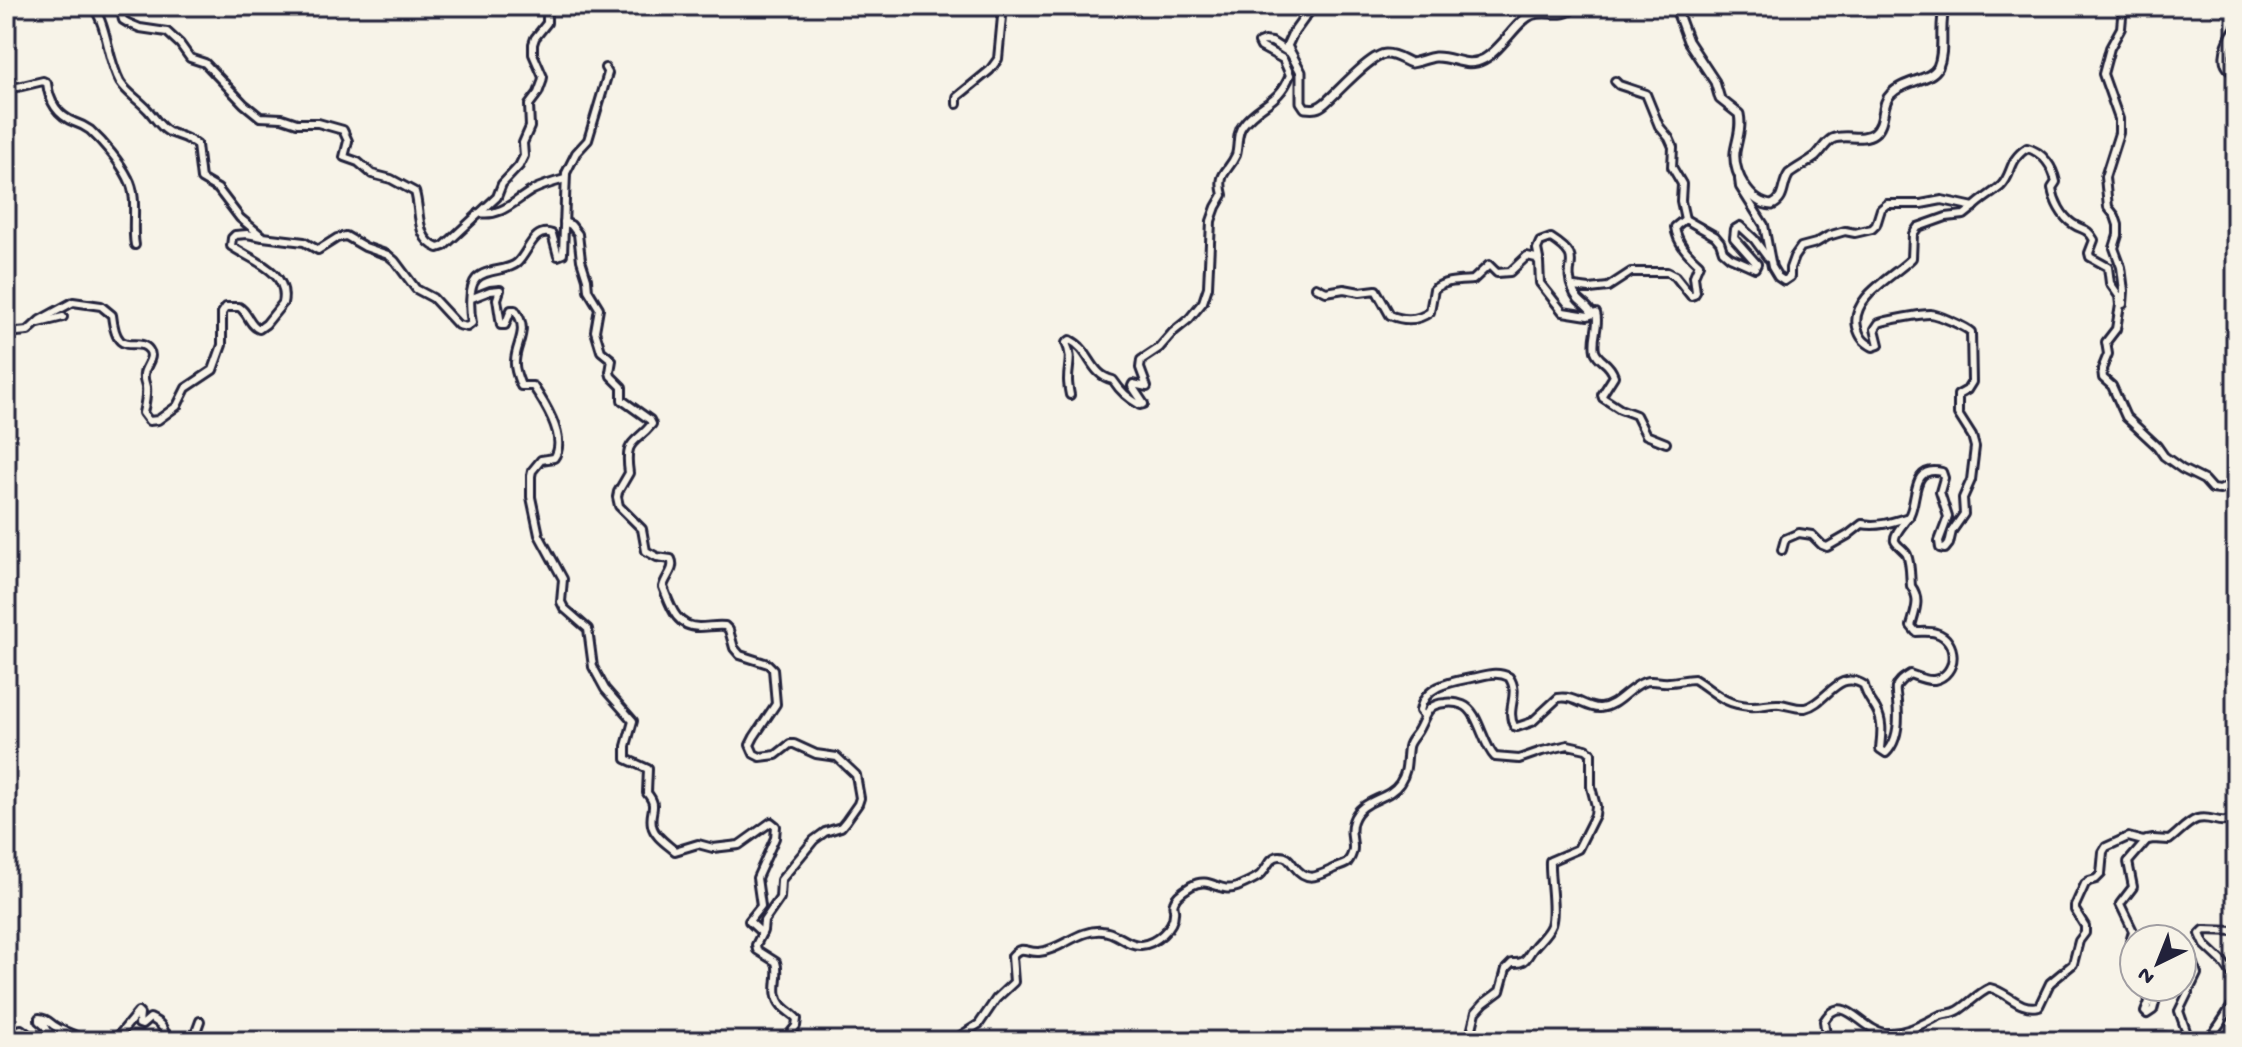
<svg xmlns="http://www.w3.org/2000/svg" width="2242" height="1047" font-family="'Gochi Hand',sans-serif">
	<style>
		.lines { fill: none; stroke-linecap: round; stroke-linejoin: round }
		.minor-casing { stroke: #22223b; stroke-width: 12 }
		.tertiary-casing { stroke: #22223b; stroke-width: 13 }
		.minor { stroke: #f7f3e8; stroke-width: 6 }
		.tertiary { stroke: #f7f3e8; stroke-width: 7 }
	</style>
	<rect width="100%" height="100%" fill="#f7f3e8"/>
	<filter id="ink" filterUnits="userSpaceOnUse"><feTurbulence type="fractalNoise" baseFrequency=".0125" numOctaves="2"/><feDisplacementMap in="SourceGraphic" scale="16" xChannelSelector="R" yChannelSelector="G"/><feConvolveMatrix kernelMatrix="1 2 1 2 8 2 1 2 1" color-interpolation-filters="sRGB"/></filter>
	<g filter="url(#ink)">
		<g class="lines">
			<defs>
				<g id="minor">
					<path d="M93,6C108,28 107,58 120,82C127,93 139,100 147,109C154,116 159,127 169,132C179,136 188,137 197,145L201,179L218,189L240,218L263,237L304,242L318,250L337,238L346,236L365,247L388,255L395,261L416,289L433,298L458,325L467,327L472,323C470,312 468,288 476,279C486,268 506,272 517,263C529,252 533,227 552,234L558,256L563,254L566,173L576,153L588,140L608,73L605,68"/>
					<path d="M119,6L123,20L128,23L140,28L167,32L180,44L190,58L205,63L244,104L260,117L282,118L297,123H318L343,130L348,141L344,157L358,162L372,174L391,179L415,192C421,212 415,239 438,248L444,246L497,197L502,184L519,166L524,156L523,143L530,127L529,105L538,93L542,82L543,77L533,54V44L535,38L547,23V6"/>
					<path d="M2123,6L2121,28L2110,48L2103,74L2119,119V133L2105,177L2108,207L2115,216L2118,225V235L2114,248L2121,267L2124,291L2123,304"/>
					<path d="M1615,81L1619,85L1646,94L1659,126L1669,138L1673,147L1672,167L1682,184L1681,201L1685,219"/>
					<path d="M6,85L18,87L43,81L47,83C49,101 57,115 74,122C80,124 84,126 90,130C104,143 120,162 128,178C139,198 131,224 135,245"/>
					<path d="M957,104V97L990,70L998,59L1003,6"/>
					<path d="M1974,207C1982,199 1992,194 2001,186C2013,174 2008,160 2027,148C2043,152 2053,167 2056,182L2052,188C2054,201 2062,217 2073,224C2083,231 2087,227 2094,240L2089,253L2090,257L2108,267L2110,283L2119,296L2120,305L2116,329L2106,342L2108,354L2102,369L2103,378L2112,386L2126,417L2157,446L2164,456L2182,469L2204,480L2212,489L2220,490L2236,482"/>
					<path d="M479,213C502,217 515,200 533,190C543,185 554,182 565,179"/>
					<path d="M564,222L571,225L578,234L581,260L587,279L588,290L599,308L595,331L601,351L612,360L610,372L611,376L622,387V400L650,420L652,424C635,445 624,438 629,473L618,492L617,497L619,506L642,529L646,551L657,557L671,559C676,569 665,577 663,587C670,604 675,627 699,627C708,627 716,625 725,626L729,630L734,648L740,655L768,664L773,669L776,704L754,737L750,745L754,754L760,757L776,755L790,744H794L816,754L837,757L856,775L860,798L858,804L846,821L841,827L825,832L814,840L781,880L780,898L764,921L763,931L756,945L757,950L776,962C781,976 770,992 782,1006C786,1011 793,1014 797,1019L796,1026L784,1041"/>
					<path d="M1539,259L1537,249L1540,242L1551,238C1587,261 1561,263 1573,290"/>
					<path d="M1316,287L1326,292L1344,289L1360,292L1376,290L1390,315C1404,321 1418,321 1430,312L1434,289C1445,280 1459,281 1473,280L1489,265L1497,273L1510,272L1527,256L1536,258L1539,262L1540,283L1563,312L1588,316L1596,313C1600,325 1592,337 1595,351C1599,362 1609,361 1614,376L1602,395L1603,398L1620,409L1636,415L1646,435L1666,443"/>
					<path d="M472,298L490,291L500,290L497,299L501,325H505L511,310H515C530,331 516,342 515,361C514,369 518,378 521,386H533C544,402 568,439 554,458L541,460L532,471L531,476V497L539,535L563,579L561,602L564,608L588,629L593,667L605,689L633,721L626,746V759L648,769L647,793C659,807 649,810 652,825C654,836 667,844 675,851L698,844L713,848L739,845L771,822L776,826L775,838L757,878L761,906L749,921L762,933"/>
					<path d="M1592,314C1587,303 1577,303 1573,290L1574,287L1590,289L1608,287L1631,272H1667L1675,276L1691,296L1694,295L1696,292L1694,276L1699,264C1688,254 1677,243 1675,227L1685,219L1715,236L1720,242L1723,251L1730,257L1755,268L1757,264L1734,238L1735,229L1740,226L1754,239L1768,258"/>
					<path d="M39,323L63,317"/>
					<path d="M6,333L28,331L40,320L73,302L101,306L112,315C117,362 137,334 149,350C155,358 145,366 144,374C143,380 145,382 146,387C147,396 145,404 143,413L149,421L158,420L177,406L186,388L213,370L222,345V313L226,307H239C248,312 249,325 259,329L266,324L283,303C290,271 251,260 231,246L232,238L235,235L247,234L263,237"/>
					<path d="M1070,395C1069,390 1068,385 1068,380C1068,365 1073,358 1066,343L1070,340C1091,350 1090,375 1113,380C1121,392 1128,398 1140,405L1144,404L1132,386L1133,384L1147,387L1140,368L1141,360L1159,348L1173,332L1189,319L1203,302L1208,287L1211,221L1216,207L1223,195C1217,172 1228,173 1236,155C1239,145 1236,133 1243,125C1258,104 1279,104 1290,75L1283,59L1261,47L1259,43L1264,41L1272,42L1289,53"/>
					<path d="M1782,550L1785,539L1799,533L1812,535L1822,545L1827,547L1848,535L1862,524C1879,527 1893,522 1909,517"/>
					<path d="M1424,716L1420,711C1424,686 1450,682 1471,678C1484,676 1496,670 1509,677C1521,694 1505,709 1514,726L1517,727L1532,722L1558,698C1575,695 1586,709 1600,708C1618,706 1628,688 1644,682C1652,679 1660,683 1669,682C1677,682 1685,679 1694,679C1714,691 1722,704 1749,706C1760,707 1770,703 1780,704C1789,705 1796,709 1805,708C1827,703 1838,668 1864,685C1866,696 1870,699 1876,709C1884,723 1881,736 1880,749L1886,753C1899,740 1899,719 1897,702C1897,699 1895,691 1896,688C1898,681 1904,678 1910,674C1918,677 1926,681 1934,680C1959,675 1958,639 1936,633C1930,631 1923,632 1916,632L1911,626C1915,611 1921,599 1911,586C1910,576 1911,565 1907,555C1905,550 1897,546 1895,541C1893,533 1907,521 1910,514C1918,497 1911,465 1942,472L1944,478L1940,492L1948,517L1939,541L1940,548L1945,549L1949,544L1952,531L1964,514L1963,498L1971,480L1975,447L1972,436L1958,414V395L1967,390L1972,382L1971,332C1966,327 1937,314 1930,314C1921,314 1887,320 1879,323L1875,329L1879,345L1873,347C1864,342 1860,338 1857,327C1850,297 1895,276 1912,258L1913,234L1918,227L1946,217L1964,215L1974,207L1942,200L1921,204H1887L1881,209L1876,225L1872,229L1855,233L1845,231L1828,236L1816,243L1801,247L1794,257L1790,268V277L1784,281L1778,277L1772,267L1764,225L1740,187L1739,179"/>
					<path d="M2236,931L2204,930L2200,934L2205,945L2222,961L2236,980"/>
					<path d="M2134,951L2130,942L2133,931L2120,904L2133,887L2128,862L2147,840"/>
					<path d="M2147,987L2149,1002L2145,1012L2147,1014L2153,1010L2159,987"/>
					<path d="M6,1034L21,1029L29,1035L42,1036L45,1041"/>
					<path d="M54,1041L45,1026L39,1021V1018C50,1019 49,1024 58,1028C67,1033 76,1034 84,1041"/>
					<path d="M118,1041L119,1035L138,1012L140,1014L139,1024L142,1025L150,1018C165,1025 162,1029 169,1041"/>
					<path d="M188,1041L196,1032L200,1021"/>
					<path d="M956,1041L960,1036L979,1024L996,999L1014,982L1012,956C1022,944 1026,953 1039,952C1061,950 1079,929 1102,931C1116,931 1127,946 1141,945C1155,944 1174,928 1174,913C1175,909 1172,906 1174,902C1176,895 1186,889 1191,886C1210,875 1219,894 1237,887C1244,884 1253,880 1259,876C1267,870 1269,856 1280,856C1288,856 1290,861 1294,866C1306,882 1316,877 1331,870C1336,867 1342,866 1347,863C1360,846 1347,837 1353,821C1361,798 1388,801 1400,783C1408,771 1406,761 1408,747C1409,741 1414,737 1417,732C1426,718 1425,704 1445,703C1451,702 1458,703 1463,705C1479,711 1482,744 1495,757L1519,759L1542,751L1568,745L1586,749L1591,753V787L1596,806L1595,815L1578,849L1550,861C1549,878 1556,910 1551,925C1548,933 1541,939 1535,946C1526,956 1528,964 1512,963L1506,969L1500,991L1484,1003L1476,1012L1469,1041"/>
					<path d="M1827,1041L1824,1021C1844,989 1862,1033 1887,1033C1908,1034 1923,1023 1941,1015C1948,1013 1953,1014 1959,1010C1970,1003 1978,993 1990,988C2008,992 2019,1011 2039,1006L2050,983L2073,964L2079,941L2085,933V926L2075,910V906L2085,884L2089,881L2096,879L2101,874L2103,852L2106,847L2128,837L2143,841L2153,839L2169,840C2179,833 2186,823 2197,819C2213,814 2222,830 2236,814"/>
					<path d="M2156,1041V1037C2166,1034 2173,1041 2184,1037L2186,1031L2179,1011L2197,974L2194,964L2182,957"/>
					<path d="M2206,1041C2219,1029 2225,1014 2236,1000"/>
				</g>
				<g id="tertiary">
					<path d="M1313,6L1292,35L1287,46L1301,72V102L1305,108C1314,109 1318,109 1325,103C1338,92 1371,54 1386,54C1396,54 1403,60 1411,63C1419,62 1427,58 1435,57C1453,56 1466,69 1484,59C1503,49 1518,18 1534,14C1549,10 1564,19 1575,6"/>
					<path d="M1675,6L1688,41L1715,82L1720,99L1739,114C1742,128 1737,139 1735,152C1733,173 1750,204 1772,205C1786,199 1781,185 1789,174C1797,168 1807,163 1815,157C1821,152 1825,143 1832,139C1845,133 1862,142 1874,133C1887,123 1880,104 1891,94C1904,80 1931,81 1938,67C1946,49 1938,26 1945,6"/>
					<path d="M2235,6L2236,9"/>
					<path d="M2236,28C2230,36 2222,53 2226,64C2227,68 2233,72 2236,75"/>
				</g>
			</defs>
			<!-- minor casing -->
			<use href="#minor" class="minor-casing"/>
			<!-- tertiary casing -->
			<use href="#tertiary" class="tertiary-casing"/>
			<!-- minor -->
			<use href="#minor" class="minor"/>
			<!-- tertiary -->
			<use href="#tertiary" class="tertiary"/>
		</g>
	</g>
	<!-- margin -->
	<rect width="2242" height="1047" fill="none" stroke="#f7f3e8" stroke-width="32"/>
	<rect x="16" y="16" width="2210" height="1015" fill="none" stroke="#22223b" stroke-width="3" filter="url(#ink)"/>
	<!-- north arrow -->
	<g transform="translate(2158 963) rotate(223)"><circle r="38" fill="#f7f3e8" stroke="#a29fa3" stroke-width="2"/>
	<path d="M0-6L14 30L0 20L-14 30Z" fill="#22223b"/>
	<text y="-12" font-size="22" font-weight="bold" text-anchor="middle" fill="#22223b">N</text>
	</g>
</svg>
